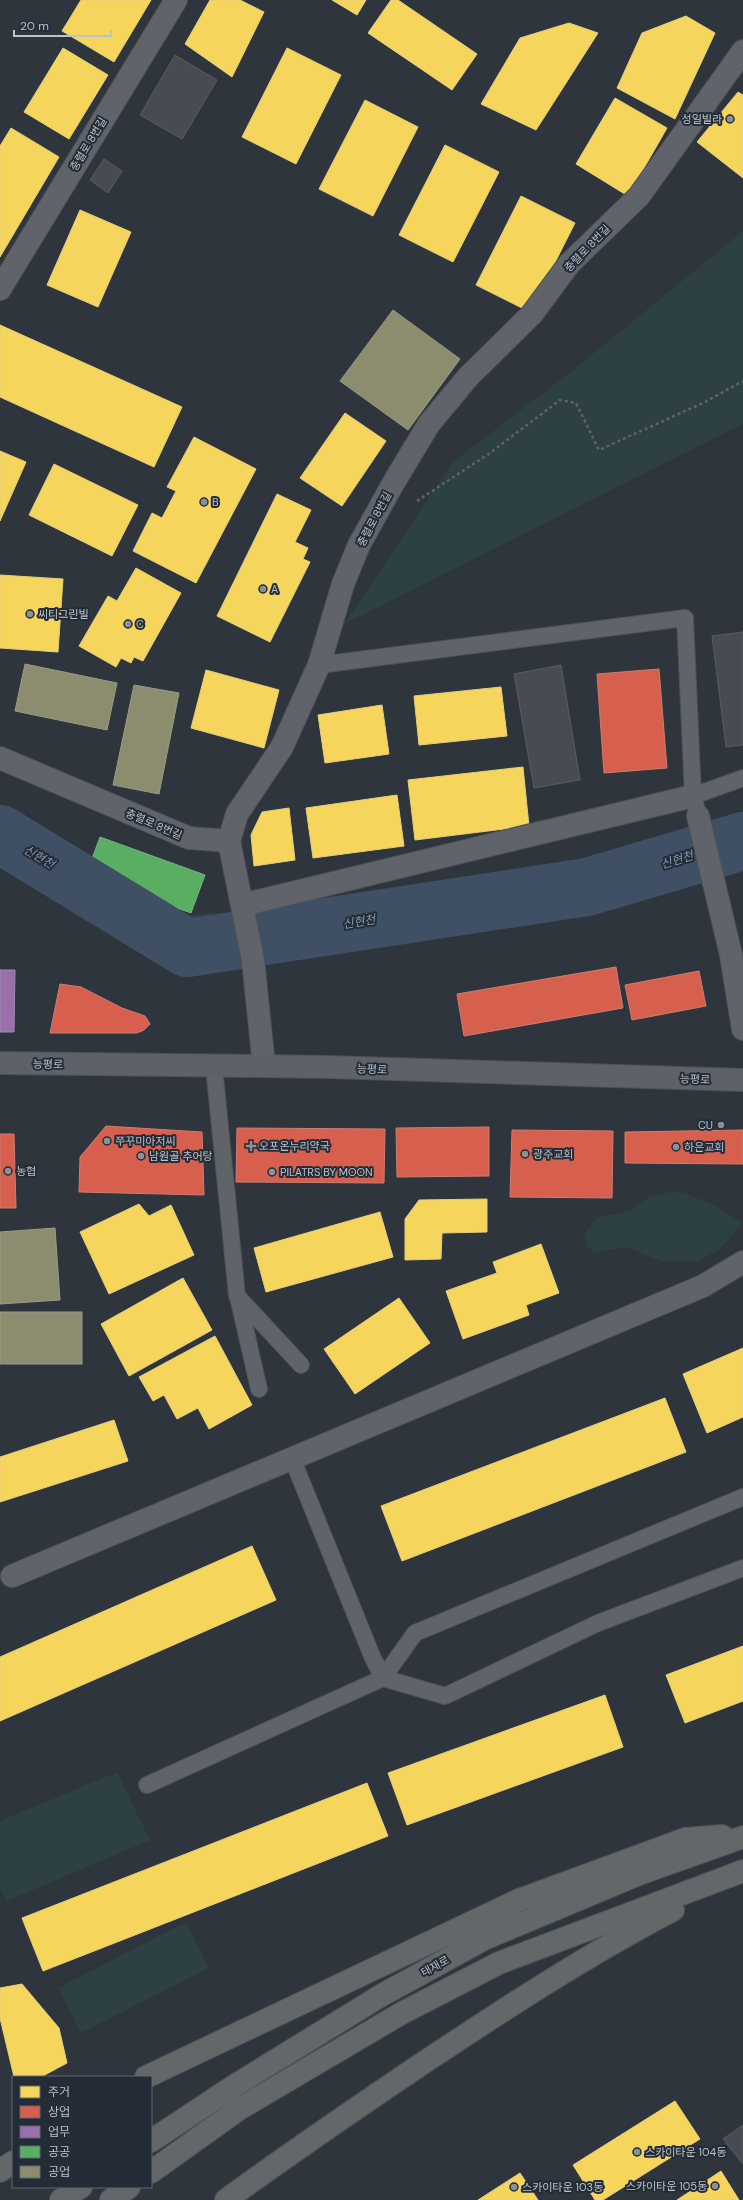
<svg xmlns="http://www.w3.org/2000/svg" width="743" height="2200" font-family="'DM Sans','Noto Sans KR',sans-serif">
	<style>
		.green { fill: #2d4042 }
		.homes { fill: #f6d55c; stroke: #e4cf7d }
		.shops { fill: #d6604d; stroke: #ce7d73 }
		.offices { fill: #9970ab; stroke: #a389b5 }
		.public { fill: #5aae61; stroke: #77b481 }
		.industry { fill: #8c8c6e; stroke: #9a9c8a }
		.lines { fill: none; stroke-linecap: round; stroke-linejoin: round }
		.river { stroke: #3f5064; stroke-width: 58 }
		.building { fill: #484c52; stroke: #585c63 }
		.lane-casing { stroke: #4d5156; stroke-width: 18 }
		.street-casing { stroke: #4d5156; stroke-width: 24 }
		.secondary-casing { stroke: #4d5156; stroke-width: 24 }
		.highway-casing { stroke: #4c5157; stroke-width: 24 }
		.path { stroke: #5d6367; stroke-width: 2.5; stroke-dasharray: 3 3; stroke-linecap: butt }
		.lane { stroke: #60646a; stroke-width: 16 }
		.street { stroke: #60646a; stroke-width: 22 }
		.secondary { stroke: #5e6268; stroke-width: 22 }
		.highway { stroke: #646769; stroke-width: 22 }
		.poi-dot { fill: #8a9199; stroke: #232c37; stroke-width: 1.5 }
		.labels { text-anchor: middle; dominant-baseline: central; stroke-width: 4; stroke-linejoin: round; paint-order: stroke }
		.poi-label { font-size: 11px; fill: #bbc2cb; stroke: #232c37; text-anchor: start }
		.street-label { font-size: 11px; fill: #bbc2cb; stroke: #232c37 }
		.water-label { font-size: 12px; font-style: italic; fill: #8698af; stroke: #232c37 }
	</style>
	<rect width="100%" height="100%" fill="#2f353c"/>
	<!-- green -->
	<g class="green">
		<path d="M743,231V424L344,624L453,462L572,371Z"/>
		<path d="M31,847L86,878L188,916L204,913L236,914V938L188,946L31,850Z"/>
		<path d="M676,1191L708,1202L743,1223L720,1249L696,1262L661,1261L627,1247L596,1253L588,1248L584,1234L597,1218L629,1211L650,1196Z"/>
		<path d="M117,1772L150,1840L7,1901L0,1888V1821Z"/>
		<path d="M186,1922L209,1968L81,2033L58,1988Z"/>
	</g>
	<!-- homes -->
	<g class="homes">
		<path d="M81,0H151L114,62L62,31Z"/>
		<path d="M210,0H240L264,12L232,77L185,44Z"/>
		<path d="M332,0H366L357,15Z"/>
		<path d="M391,0H398L477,54L452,90L368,33Z"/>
		<path d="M686,16L715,33L675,119L617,88L642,33Z"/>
		<path d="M569,23L598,33L536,130L481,104L520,38Z"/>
		<path d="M63,48L108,75L69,139L24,112Z"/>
		<path d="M287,48L341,75L296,164L242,137Z"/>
		<path d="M738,92L743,95V178L697,142Z"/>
		<path d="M615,98L667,128L628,196L576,164Z"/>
		<path d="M365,100L418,127L373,216L319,189Z"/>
		<path d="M11,128L59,157L0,257V146Z"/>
		<path d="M445,145L499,172L453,262L399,235Z"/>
		<path d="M521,196L575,223L530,312L476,285Z"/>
		<path d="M80,210L131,232L98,307L47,285Z"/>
		<path d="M0,325L182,407L154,467L0,397Z"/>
		<path d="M345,413L386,441L342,506L300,478Z"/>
		<path d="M194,437L256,469L196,583L133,551L152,513L162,518L176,491L167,487Z"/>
		<path d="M0,451L26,462L0,521Z"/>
		<path d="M54,464L138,505L112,556L29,515Z"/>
		<path d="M277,494L311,510L295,542L308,548L303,559L310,562L270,642L217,616Z"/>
		<path d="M136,568L181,593L143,661L134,657L131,663L121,658L116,667L79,646L108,596L117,601Z"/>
		<path d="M0,575L63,579L58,652L0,648Z"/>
		<path d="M206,670L279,690L264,748L191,728Z"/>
		<path d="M501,687L507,736L419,745L414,696Z"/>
		<path d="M382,705L389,754L325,763L318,715Z"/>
		<path d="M523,767L529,826L415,840L408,780Z"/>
		<path d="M397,795L404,846L313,858L306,808Z"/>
		<path d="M289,808L295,860L254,866L251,835L262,812Z"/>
		<path d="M487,1199V1232L442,1233L441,1259L405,1260V1219L419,1200Z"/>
		<path d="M139,1204L149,1216L171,1205L194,1255L109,1294L80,1232Z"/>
		<path d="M380,1212L393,1257L266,1292L254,1248Z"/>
		<path d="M541,1244L559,1293L526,1305L529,1315L463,1339L446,1291L497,1273L493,1262Z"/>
		<path d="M183,1278L212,1330L129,1376L101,1324Z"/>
		<path d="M399,1298L430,1343L355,1394L324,1349Z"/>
		<path d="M215,1336L252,1405L209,1429L198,1408L177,1419L164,1395L153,1401L139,1377Z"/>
		<path d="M743,1348V1417L707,1433L683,1374Z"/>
		<path d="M665,1398L686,1452L402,1561L381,1506Z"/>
		<path d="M114,1420L128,1461L0,1502V1457Z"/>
		<path d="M252,1546L276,1600L0,1721V1657Z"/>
		<path d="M743,1646V1701L685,1723L666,1675Z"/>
		<path d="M605,1695L623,1747L407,1825L388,1773Z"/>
		<path d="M367,1783L388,1836L43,1971L22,1918Z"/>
		<path d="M22,1984L59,2028L67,2063L41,2077H14L0,2018V1988Z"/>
		<path d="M675,2101L700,2139L603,2200H595L573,2165Z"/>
		<path d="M721,2171L739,2200H677Z"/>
		<path d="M520,2173L538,2200H478Z"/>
	</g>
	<!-- shops -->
	<g class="shops">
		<path d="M659,669L667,768L604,773L597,674Z"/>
		<path d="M616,967L623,1008L464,1036L457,994Z"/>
		<path d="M699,971L706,1006L632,1020L625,985Z"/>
		<path d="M60,984L81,987L122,1008L145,1016L150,1024L144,1030L137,1033H50Z"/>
		<path d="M106,1126L202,1132L204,1195L79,1192L80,1157Z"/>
		<path d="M489,1127V1176L397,1177L396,1128Z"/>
		<path d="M237,1128L385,1129L384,1183L236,1182Z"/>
		<path d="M512,1130L613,1131L612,1198L510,1197Z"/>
		<path d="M743,1130V1164L625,1163V1132Z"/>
		<path d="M0,1134H14L16,1208H0Z"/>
	</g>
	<!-- offices -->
	<path class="offices" d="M0,970H15L14,1032H0Z"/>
	<!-- public -->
	<path class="public" d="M100,837L205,875L191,913L86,875Z"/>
	<!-- industry -->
	<g class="industry">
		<path d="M393,310L460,359L408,430L340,381Z"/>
		<path d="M25,664L117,683L107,730L15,711Z"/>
		<path d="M134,685L179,693L159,794L113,785Z"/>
		<path d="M55,1228L60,1300L0,1304V1232Z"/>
		<rect x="0" y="1312" width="82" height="52"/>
	</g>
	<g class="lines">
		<!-- river -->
		<path class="river" d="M0,834L187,948L587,887L743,841"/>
	</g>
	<!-- building -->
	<g class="building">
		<path d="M175,55L217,80L182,139L140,115Z"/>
		<path d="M104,159L122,171L108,193L90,180Z"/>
		<path d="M743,632V745L726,747L712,636Z"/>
		<path d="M561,665L580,780L534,788L514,674Z"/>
		<path d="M743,2125V2164L723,2139Z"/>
	</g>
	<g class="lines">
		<defs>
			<g id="lane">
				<path d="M319,665L685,618L693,796L696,807"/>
				<path d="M693,796L743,778"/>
				<path d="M214,1067L237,1296L301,1365"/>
				<path d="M238,1297L259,1389"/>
				<path d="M743,1497L415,1633L383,1678L445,1696L598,1623L743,1568"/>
				<path d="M147,1785L383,1678L372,1656L292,1458"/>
			</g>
			<g id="street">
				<path d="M0,289L176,0"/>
				<path d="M0,758L189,838L229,841L237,814L282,747L319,665L343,584L359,545L394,482L429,424L468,377L532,314L569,264L639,196L743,51"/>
				<path d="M698,816L731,955L743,1029"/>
				<path d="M229,841L253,960L264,1066"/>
				<path d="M242,905L693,796"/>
				<path d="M12,1576L703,1286L743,1262"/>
			</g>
			<path id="secondary" d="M0,1063L329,1067L743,1080"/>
			<g id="highway">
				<path d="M146,2077L519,1900L685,1839L722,1836"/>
				<path d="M151,2141L234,2086L382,1995L484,1939L639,1874L743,1837"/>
				<path d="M0,2171L13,2162"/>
				<path d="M151,2172L239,2109L402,2013L499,1963L743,1871"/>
				<path d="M61,2200L81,2187"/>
				<path d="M111,2200L129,2187"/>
				<path d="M226,2200C290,2153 355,2109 420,2065C503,2010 585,1956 673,1910"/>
			</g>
		</defs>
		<!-- lane casing -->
		<use href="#lane" class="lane-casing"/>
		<!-- street casing -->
		<use href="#street" class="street-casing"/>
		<!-- secondary casing -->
		<use href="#secondary" class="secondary-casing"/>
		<!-- highway casing -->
		<use href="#highway" class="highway-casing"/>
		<!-- path -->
		<path class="path" d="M417,501L490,453L560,400L576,403L599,450L705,402L743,381"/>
		<!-- lane -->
		<use href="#lane" class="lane"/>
		<!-- street -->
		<use href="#street" class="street"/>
		<!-- secondary -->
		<use href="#secondary" class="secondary"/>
		<!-- highway -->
		<use href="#highway" class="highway"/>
	</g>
	<!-- markers -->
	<g class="poi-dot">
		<circle cx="730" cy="119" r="4"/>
		<circle cx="204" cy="502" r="4"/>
		<circle cx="263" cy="589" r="4"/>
		<circle cx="30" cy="614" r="4"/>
		<circle cx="128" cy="624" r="4"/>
		<circle cx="721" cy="1125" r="4"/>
		<circle cx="107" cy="1141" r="4"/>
		<path d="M249 1140h4v4h4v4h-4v4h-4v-4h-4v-4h4z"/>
		<circle cx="676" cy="1147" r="4"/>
		<circle cx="525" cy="1154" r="4"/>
		<circle cx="141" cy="1156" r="4"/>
		<circle cx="8" cy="1171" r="4"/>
		<circle cx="272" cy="1172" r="4"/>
		<circle cx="637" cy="2152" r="4"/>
		<circle cx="715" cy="2186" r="4"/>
		<circle cx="514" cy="2187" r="4"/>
	</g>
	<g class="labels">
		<!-- poi labels -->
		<g class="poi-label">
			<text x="722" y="119" text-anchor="end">성일빌라</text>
			<text x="212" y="502">B</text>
			<text x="271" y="589">A</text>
			<text x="38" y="614">씨티그린빌</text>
			<text x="136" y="624">C</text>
			<text x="713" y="1125" text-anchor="end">CU</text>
			<text x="115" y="1141">쭈꾸미아저씨</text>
			<text x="259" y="1146">오포온누리약국</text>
			<text x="684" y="1147">하은교회</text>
			<text x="533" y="1154">광주교회</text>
			<text x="149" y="1156">남원골 추어탕</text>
			<text x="16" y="1171">농협</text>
			<text x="280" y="1172">PILATRS BY MOON</text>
			<text x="645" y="2152">스카이타운 104동</text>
			<text x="707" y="2186" text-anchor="end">스카이타운 105동</text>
			<text x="522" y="2187">스카이타운 103동</text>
		</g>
		<!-- street labels -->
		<g class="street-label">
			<text transform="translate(88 144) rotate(-59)">충렬로 8번길</text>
			<text transform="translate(587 248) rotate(-46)">충렬로 8번길</text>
			<text transform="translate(374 519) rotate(-62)">충렬로 8번길</text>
			<text transform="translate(154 824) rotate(23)">충렬로 8번길</text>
			<text transform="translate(48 1064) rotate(1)">능평로</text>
			<text transform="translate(372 1069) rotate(2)">능평로</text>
			<text transform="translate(695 1079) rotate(2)">능평로</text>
			<text transform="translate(435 1966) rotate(-29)">태재로</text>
		</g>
		<!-- water labels -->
		<g class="water-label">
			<text transform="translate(39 857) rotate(31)">신현천</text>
			<text transform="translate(677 860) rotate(-17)">신현천</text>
			<text transform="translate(359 922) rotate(-9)">신현천</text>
		</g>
	</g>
	<!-- legend -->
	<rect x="12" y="2076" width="140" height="112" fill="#232c37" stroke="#606872"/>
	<rect x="20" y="2086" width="20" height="12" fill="#f6d55c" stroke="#606872"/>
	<text x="48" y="2096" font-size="12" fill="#bbc2cb">주거</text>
	<rect x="20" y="2106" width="20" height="12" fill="#d6604d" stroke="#606872"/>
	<text x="48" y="2116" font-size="12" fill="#bbc2cb">상업</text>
	<rect x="20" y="2126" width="20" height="12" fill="#9970ab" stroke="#606872"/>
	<text x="48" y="2136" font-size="12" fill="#bbc2cb">업무</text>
	<rect x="20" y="2146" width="20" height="12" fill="#5aae61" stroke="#606872"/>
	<text x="48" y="2156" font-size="12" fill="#bbc2cb">공공</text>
	<rect x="20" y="2166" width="20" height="12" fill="#8c8c6e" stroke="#606872"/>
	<text x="48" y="2176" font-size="12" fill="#bbc2cb">공업</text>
	<!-- scale -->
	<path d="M14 30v6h97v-6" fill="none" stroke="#bbc2cb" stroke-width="2"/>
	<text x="20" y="30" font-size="12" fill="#bbc2cb" stroke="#232c37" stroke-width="3" paint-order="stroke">20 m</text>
</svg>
